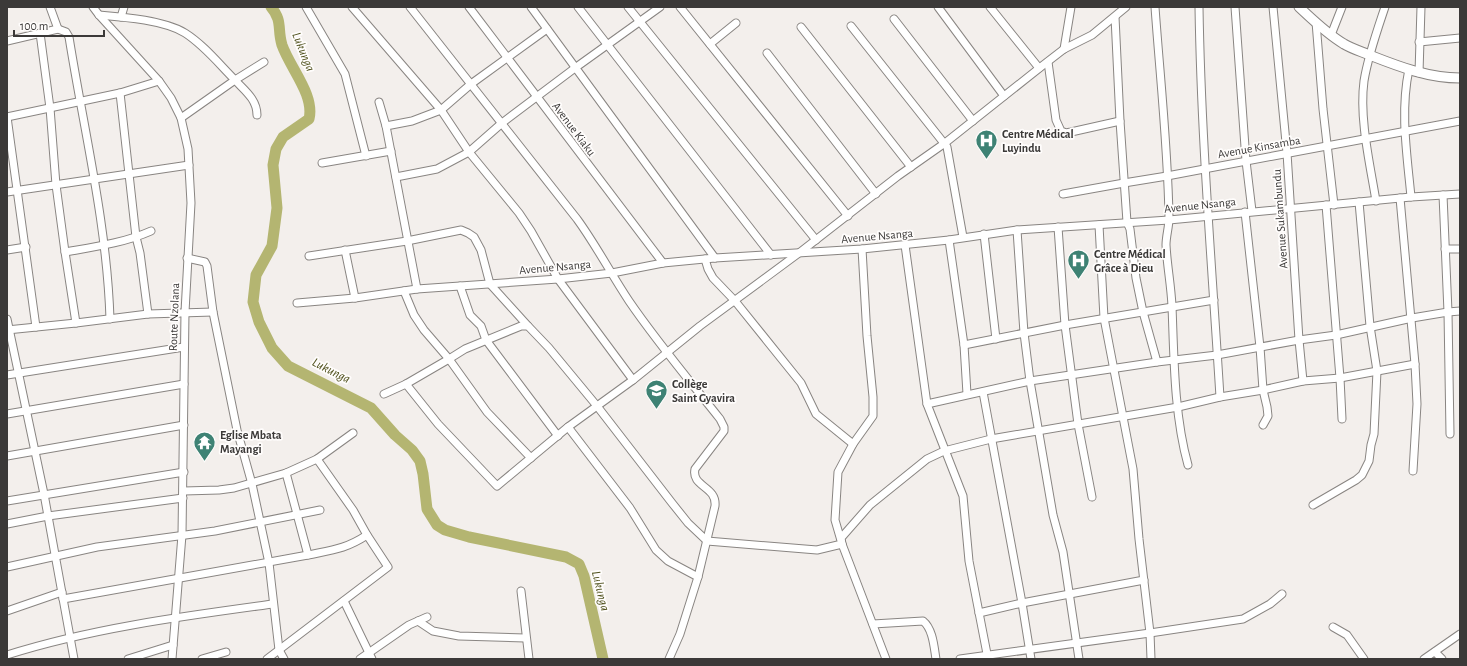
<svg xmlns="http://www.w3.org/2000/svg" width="1467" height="666" font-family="'Alegreya Sans',sans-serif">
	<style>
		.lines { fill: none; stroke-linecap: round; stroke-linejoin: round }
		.river { stroke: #b4b571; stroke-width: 11 }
		.street-casing { stroke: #898582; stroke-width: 9 }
		.secondary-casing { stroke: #898582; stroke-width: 11 }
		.street { stroke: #fff; stroke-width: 7 }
		.secondary { stroke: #fff; stroke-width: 9 }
		.labels { text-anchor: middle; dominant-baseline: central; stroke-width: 3.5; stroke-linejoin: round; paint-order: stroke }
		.street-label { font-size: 12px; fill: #3b3938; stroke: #fffdfc }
		.poi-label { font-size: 12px; font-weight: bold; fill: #3b3938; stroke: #fffdfc; text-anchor: start }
		.water-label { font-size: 13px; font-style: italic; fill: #525320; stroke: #fffdfc }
	</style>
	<rect width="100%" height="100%" fill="#f3efec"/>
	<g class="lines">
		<!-- river -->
		<path class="river" d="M271,7C283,21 277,29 282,45C290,68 315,95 309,119L283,137L276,149L273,165L277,208L272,246L256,275L253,302L259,322L272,348L288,366L371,408L395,435L412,450L420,461L423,474L427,509L437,525L445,530L469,537L566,557L579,564L584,576L603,659"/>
		<defs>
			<g id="street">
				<path d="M50,7L58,29"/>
				<path d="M93,7L99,15L159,81L171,98L181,118L188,149L191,203L185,312L182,535L172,659"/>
				<path d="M306,7L345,74L366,156"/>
				<path d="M352,7L441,110L469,152L519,213L531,231L558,279L633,380"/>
				<path d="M410,7L577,219C596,245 611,274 629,301C657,342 689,380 720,419L724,427V431L695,469C691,487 717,486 715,506L698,577L680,634L669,659"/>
				<path d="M469,7L663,263"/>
				<path d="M531,7L715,258"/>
				<path d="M578,7L771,255"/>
				<path d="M628,7L816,240"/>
				<path d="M680,7L848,216"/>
				<path d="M938,7L1004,96"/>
				<path d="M990,7L1039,68"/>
				<path d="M1155,7C1160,77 1168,148 1169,218C1169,227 1166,236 1166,245C1167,265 1171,285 1172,306C1174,357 1174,415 1188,465"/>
				<path d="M1199,7C1201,137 1212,267 1220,397"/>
				<path d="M1235,7L1246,161L1252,211"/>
				<path d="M1273,7L1287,153L1299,340L1303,381"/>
				<path d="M99,15C123,17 164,20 185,33C204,45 219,64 235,80C244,90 257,99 257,115"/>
				<path d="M121,17L124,7"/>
				<path d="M1115,17L1120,121L1127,222L1130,229L1136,278L1143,312L1157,362"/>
				<path d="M894,19L973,121"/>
				<path d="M1316,22L1323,109L1334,205"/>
				<path d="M851,26L947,147L963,237"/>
				<path d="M801,27L911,167"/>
				<path d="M40,33L50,108L56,185L65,252L76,323"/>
				<path d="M1331,35L1342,7"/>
				<path d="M7,41L58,29L66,32L69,37C84,131 107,224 110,319"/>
				<path d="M1419,42L1460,38"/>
				<path d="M710,44L736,23"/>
				<path d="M1064,49L1071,7"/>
				<path d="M767,53L876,194"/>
				<path d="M1048,62L1056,120L1061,131L1066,133L1071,132L1120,121"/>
				<path d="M1409,69C1400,112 1407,154 1411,197"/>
				<path d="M1419,73L1421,7"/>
				<path d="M120,93L136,237L140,253L148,314"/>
				<path d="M379,102L386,126L417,289"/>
				<path d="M7,117L36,327"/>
				<path d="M7,117L120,93L159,81"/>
				<path d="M181,118L235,80L264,62"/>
				<path d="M386,126L412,121L441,110L471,84L547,29"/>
				<path d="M322,163L391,151"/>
				<path d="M396,177L437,169L469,152L502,123L575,68L660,7"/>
				<path d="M7,192L189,165"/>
				<path d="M1063,194L1124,183L1167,176L1460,121"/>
				<path d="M1443,195L1448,312L1450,434"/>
				<path d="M1400,198L1415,364L1417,404L1413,471"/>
				<path d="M1376,201C1370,164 1359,118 1364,81C1368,56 1377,31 1385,7"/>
				<path d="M1326,205L1340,378L1342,419"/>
				<path d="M1245,212L1260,347L1263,390L1267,407L1268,416L1263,425"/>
				<path d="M1099,225L1104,318L1133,469L1139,539L1150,633L1151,659"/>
				<path d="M1058,227L1065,325L1078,424L1092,497"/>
				<path d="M1017,230L1024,333L1030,381L1053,515L1063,552L1079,659"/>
				<path d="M984,234L996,339"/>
				<path d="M949,240L964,345L967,394"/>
				<path d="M905,245L927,404L963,496L969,561L988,659"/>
				<path d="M862,249L867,336L873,397V416L853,444L838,472L835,520L842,544L886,659"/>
				<path d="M1445,249H1460"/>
				<path d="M7,250L26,247"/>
				<path d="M345,250L355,298"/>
				<path d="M65,252C94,247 124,243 151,231"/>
				<path d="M309,256L407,241L461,230L468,233L474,237L481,250L490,284L528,326"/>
				<path d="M187,258L205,262L207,266L213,312L237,430L252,484L269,563L279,650L284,659"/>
				<path d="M705,259L708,269L713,278L735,301L801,383L816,414L853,444"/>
				<path d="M460,286L470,315L481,326L486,340L558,436"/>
				<path d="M404,291L414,315L424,330L449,359L487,412L531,458"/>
				<path d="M297,303L355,298L417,289L558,279L612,273L663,263L715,258L862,249L949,240L1017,230L1169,220L1411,197L1460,194"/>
				<path d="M7,319L44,494L74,659"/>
				<path d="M7,330L76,323L148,314L213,312"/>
				<path d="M964,345L1065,325L1214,300"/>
				<path d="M7,375L184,347"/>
				<path d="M406,384L438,424L497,486L568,427L633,380L700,326L799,253L898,176L945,143L1042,66L1064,49L1092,35L1126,7"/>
				<path d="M983,392L1022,603L1031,659"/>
				<path d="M384,394L406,384L449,359L465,349L521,326H528L549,348L597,406L672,503L688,523L707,541L817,550L842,544"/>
				<path d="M927,404L1030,381L1157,362L1217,355L1299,340L1336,335L1412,318L1448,312L1460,311"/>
				<path d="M7,414L184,384"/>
				<path d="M568,427L630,508L656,550L668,561L698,577"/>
				<path d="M7,456L184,425"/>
				<path d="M286,473L308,555"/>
				<path d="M184,491L219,490L234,488L286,473L317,459L353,433"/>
				<path d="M7,501L184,472"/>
				<path d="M1313,505L1356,480L1362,475L1369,461L1371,445L1374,434L1377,371L1370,326L1359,202"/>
				<path d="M7,524L48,516L183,498"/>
				<path d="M842,544L841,538L870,505L927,459L944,451L991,439L1178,407L1220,397L1263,390L1303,381L1340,378L1415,364"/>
				<path d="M7,567L97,547L215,531L320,510"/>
				<path d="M521,591L529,659"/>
				<path d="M63,599L308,555C332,550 346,549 367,535"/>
				<path d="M344,601L372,659"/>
				<path d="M7,611L62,592"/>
				<path d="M979,613L1022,603L1144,580"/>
				<path d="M418,621L433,631L459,636L525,638"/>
				<path d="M873,624L923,621C933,629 934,647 936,659"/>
				<path d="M1333,627L1347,635L1364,659"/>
				<path d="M1435,652L1442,659"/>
				<path d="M7,655C92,628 185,616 273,604"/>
				<path d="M128,659L173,645"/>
				<path d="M202,659L226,652"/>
				<path d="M267,659L388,567L367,535L353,510L317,459"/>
				<path d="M360,659L409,625L427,617"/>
				<path d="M960,659L1150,633L1243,619L1270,604L1282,594"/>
				<path d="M1424,659L1460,634"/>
			</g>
			<path id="secondary" d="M1299,7C1313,20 1327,34 1344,44C1352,49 1363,52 1372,56C1400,67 1429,78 1460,78"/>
		</defs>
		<!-- street casing -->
		<use href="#street" class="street-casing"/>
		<!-- secondary casing -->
		<use href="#secondary" class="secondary-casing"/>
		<!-- street -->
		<use href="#street" class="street"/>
		<!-- secondary -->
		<use href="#secondary" class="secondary"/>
	</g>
	<!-- icons -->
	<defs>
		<symbol id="hospital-pin" viewBox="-11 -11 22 30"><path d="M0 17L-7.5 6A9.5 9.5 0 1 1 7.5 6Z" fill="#3e8274" stroke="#fffdfc"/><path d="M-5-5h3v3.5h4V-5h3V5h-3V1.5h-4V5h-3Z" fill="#fff"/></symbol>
		<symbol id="school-pin" viewBox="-11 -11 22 30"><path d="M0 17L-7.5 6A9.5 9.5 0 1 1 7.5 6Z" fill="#3e8274" stroke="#fffdfc"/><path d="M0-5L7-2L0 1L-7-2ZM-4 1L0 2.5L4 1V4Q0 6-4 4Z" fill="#fff"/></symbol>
		<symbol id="temple-pin" viewBox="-11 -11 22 30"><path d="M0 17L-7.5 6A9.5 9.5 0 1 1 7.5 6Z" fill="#3e8274" stroke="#fffdfc"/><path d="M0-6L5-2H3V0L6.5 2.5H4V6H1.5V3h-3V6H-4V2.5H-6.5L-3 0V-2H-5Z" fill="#fff"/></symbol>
	</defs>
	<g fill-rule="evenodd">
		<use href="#hospital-pin" x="974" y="128" width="25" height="34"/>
		<use href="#hospital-pin" x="1066" y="248" width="25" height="34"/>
		<use href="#school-pin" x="644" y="378" width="25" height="34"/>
		<use href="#temple-pin" x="192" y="430" width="25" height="34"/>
	</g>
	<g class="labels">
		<!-- street labels -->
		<g class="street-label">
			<text transform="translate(574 129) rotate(53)">Avenue Kiaku</text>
			<text transform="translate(1259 147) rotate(-10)">Avenue Kinsamba</text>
			<text transform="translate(1200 205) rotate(-6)">Avenue Nsanga</text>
			<text transform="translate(1280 219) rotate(-94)">Avenue Sukambundu</text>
			<text transform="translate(877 236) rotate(-5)">Avenue Nsanga</text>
			<text transform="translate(555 267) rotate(-5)">Avenue Nsanga</text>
			<text transform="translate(174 317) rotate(-88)">Route Nzolana</text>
		</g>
		<!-- poi labels -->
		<g class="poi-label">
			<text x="1002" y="134">Centre Médical<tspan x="1002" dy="14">Luyindu</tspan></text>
			<text x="1094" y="254">Centre Médical<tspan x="1094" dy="14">Grâce à Dieu</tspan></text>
			<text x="672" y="384">Collège<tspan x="672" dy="14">Saint Gyavira</tspan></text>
			<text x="220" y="435">Eglise Mbata<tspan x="220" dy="14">Mayangi</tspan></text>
		</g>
		<!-- water labels -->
		<g class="water-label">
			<text transform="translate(303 52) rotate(68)">Lukunga</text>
			<text transform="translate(331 371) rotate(27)">Lukunga</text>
			<text transform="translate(600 591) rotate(76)">Lukunga</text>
		</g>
	</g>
	<!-- border -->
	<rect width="1467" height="666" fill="none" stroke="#3b3938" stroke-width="16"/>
	<!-- scale -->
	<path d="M14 30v6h90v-6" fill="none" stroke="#3b3938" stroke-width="2"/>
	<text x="20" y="30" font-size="12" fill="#3b3938" stroke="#fffdfc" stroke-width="3" paint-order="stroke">100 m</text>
</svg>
